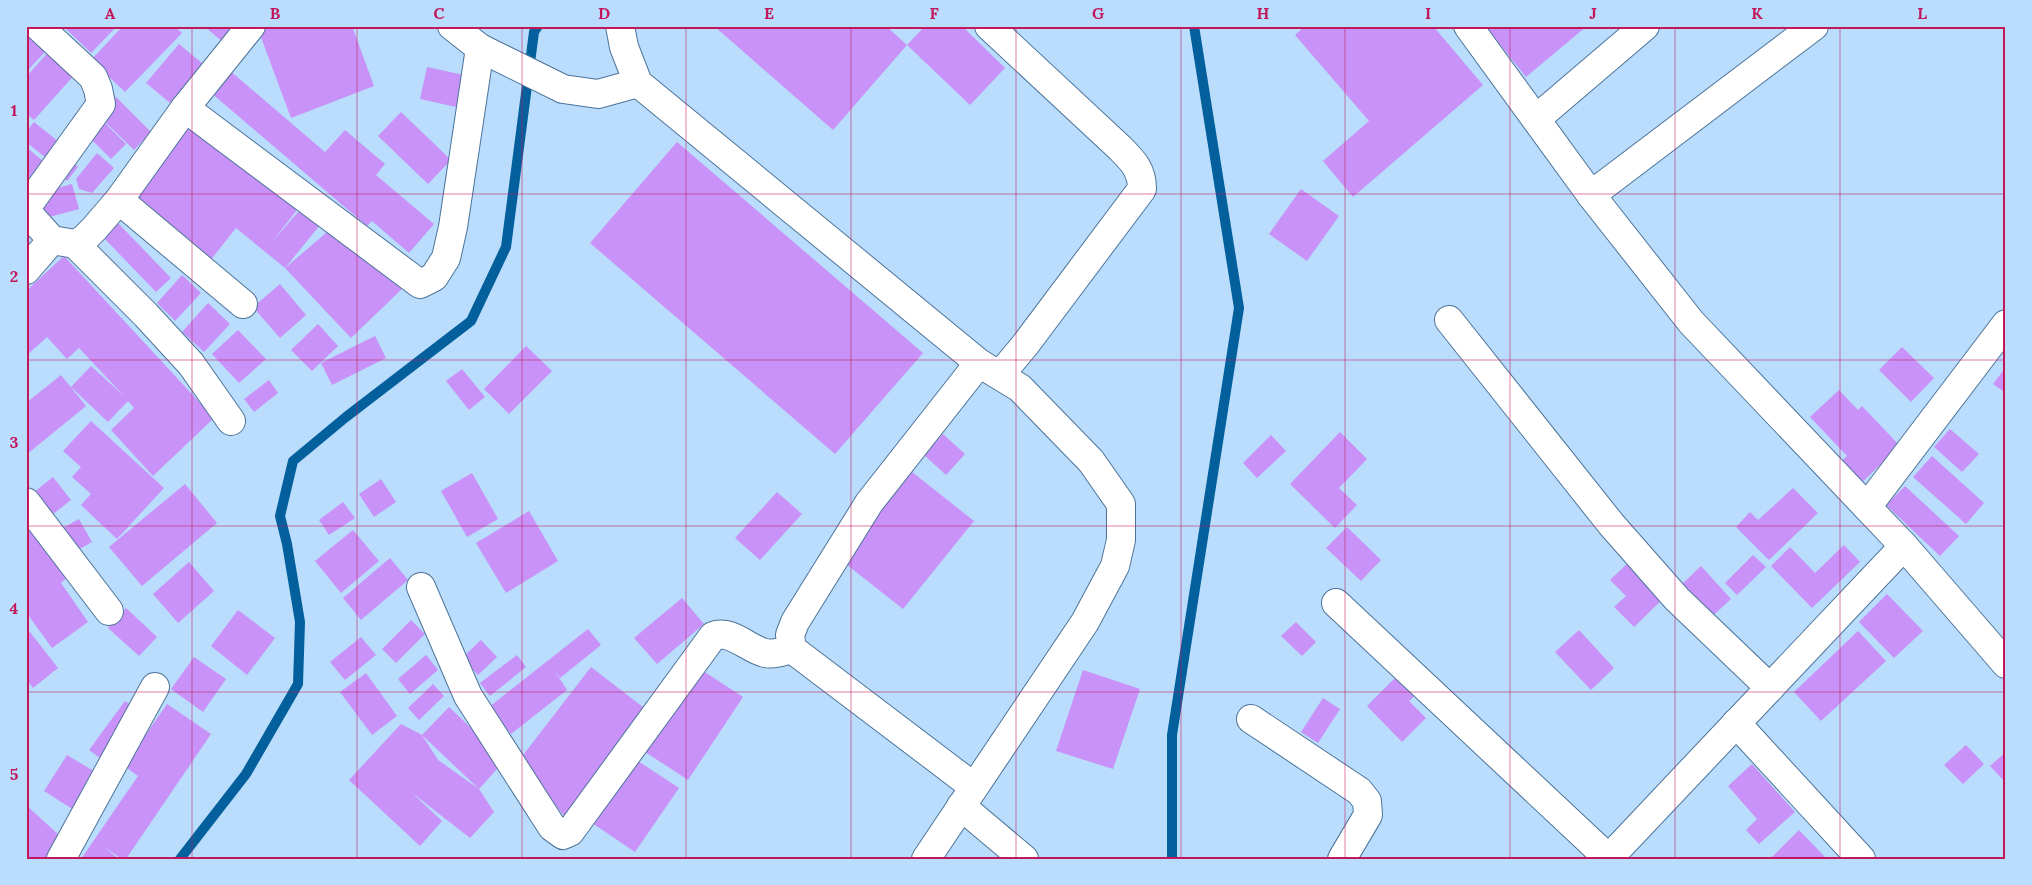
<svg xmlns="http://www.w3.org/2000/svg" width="2032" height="885" font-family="Lora,serif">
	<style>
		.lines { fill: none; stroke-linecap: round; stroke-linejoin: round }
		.stream { stroke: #03609c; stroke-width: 10 }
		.building { fill: #c892f9 }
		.minor-casing { stroke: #4c7499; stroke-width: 30 }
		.minor { stroke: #fff; stroke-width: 28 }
		.grid { fill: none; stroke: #c2185b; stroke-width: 1; stroke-opacity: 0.55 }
		.neatline { fill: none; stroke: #c2185b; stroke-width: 2 }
		.grid-label { font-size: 16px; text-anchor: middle; font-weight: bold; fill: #c2185b }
	</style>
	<rect width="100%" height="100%" fill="#baddfd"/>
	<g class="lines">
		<!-- stream -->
		<g class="stream">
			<path d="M180,859L246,774L298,684L300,622L287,544L280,516L293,461L346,417L471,321L506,247L534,32L538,26"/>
			<path d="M1172,859V735L1239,308L1194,26"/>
		</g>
	</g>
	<!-- building -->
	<g class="building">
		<path d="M63,26H117L91,53Z"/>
		<path d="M123,26H174L182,33L125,92L91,60Z"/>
		<path d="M204,26H238L224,43Z"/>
		<path d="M272,26H352L374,86L291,118L259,32Z"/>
		<path d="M714,26H886L907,45L925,26H962L1005,68L970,105L907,45L833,130Z"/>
		<path d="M1305,26H1433L1483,85L1353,197L1323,161L1369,121L1295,35Z"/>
		<path d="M1485,26H1587L1526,77Z"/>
		<path d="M26,29L48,49L26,72Z"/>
		<path d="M179,44L208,68L175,107L146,83Z"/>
		<path d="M51,49L77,72L34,120L26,113V77Z"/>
		<path d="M222,64L325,152L345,130L385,164L376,175L434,224L409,253L372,221L367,226L203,86Z"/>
		<path d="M427,67L464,75L456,107L420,99Z"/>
		<path d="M116,97L151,132L134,150L98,115Z"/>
		<path d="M401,112L451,160L428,184L378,136Z"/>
		<path d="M99,117L126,144L111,159L84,132Z"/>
		<path d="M34,122L59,142L46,158L26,142V132Z"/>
		<path d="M193,123L300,206L272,242L306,203L325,219L285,268L333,227L405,286L351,338L285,268L236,228L209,262L131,198Z"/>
		<path d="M677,142L923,353L835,454L590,243Z"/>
		<path d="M26,147L43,161L26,181Z"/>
		<path d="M97,153L114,168L92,193L79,189L76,179Z"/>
		<path d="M66,157L78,167L67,181L55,170Z"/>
		<path d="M72,184L79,209L46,218L39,193Z"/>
		<path d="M1301,189L1339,216L1307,261L1269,234Z"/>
		<path d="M118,223L171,278L156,292L103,237Z"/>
		<path d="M64,256L214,418L153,476L111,430L134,408L128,401L108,422L71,387L91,366L124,396L79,348L67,359L47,337L26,356V291Z"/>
		<path d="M182,275L201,293L175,321L157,303Z"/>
		<path d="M280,284L306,315L280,338L253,307Z"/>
		<path d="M208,303L230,324L204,352L182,332Z"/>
		<path d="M318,324L338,346L312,371L291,350Z"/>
		<path d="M238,330L266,359L239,383L212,354Z"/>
		<path d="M375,336L386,358L332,385L321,363Z"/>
		<path d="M526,346L552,371L509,414L484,389Z"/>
		<path d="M1902,347L1934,378L1911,402L1879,370Z"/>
		<path d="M2006,367V393L1993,384Z"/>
		<path d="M462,369L485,397L469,410L446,381Z"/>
		<path d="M61,375L86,406L26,455V403Z"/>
		<path d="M269,380L278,393L254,412L244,399Z"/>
		<path d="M1839,390L1858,410L1862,406L1900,446L1856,488L1835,467L1847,456L1810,417Z"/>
		<path d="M91,421L164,488L117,539L81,505L91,494L72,477L81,467L63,451Z"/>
		<path d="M1950,429L1979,454L1962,472L1934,447Z"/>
		<path d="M1340,432L1367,459L1339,488L1357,505L1335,528L1290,484Z"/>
		<path d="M943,434L965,454L946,475L924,455Z"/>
		<path d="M1271,435L1286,451L1257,478L1243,463Z"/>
		<path d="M1932,456L1984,503L1966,524L1913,477Z"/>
		<path d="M907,468L974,521L903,609L837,557Z"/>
		<path d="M472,473L498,519L467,537L441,491Z"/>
		<path d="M53,477L71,500L52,515L33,493Z"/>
		<path d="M381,479L396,502L374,517L359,494Z"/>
		<path d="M185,484L217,523L142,586L109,547Z"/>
		<path d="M1905,486L1959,536L1940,556L1886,505Z"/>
		<path d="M1793,488L1818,513L1769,560L1736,527L1750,512L1758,520Z"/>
		<path d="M777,492L802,514L760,560L735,538Z"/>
		<path d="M343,502L355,518L329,535L319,520Z"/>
		<path d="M529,511L558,561L506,593L476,543Z"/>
		<path d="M26,514L70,575L61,583L88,622L52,648L26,612Z"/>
		<path d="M79,519L92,542L76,551L63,528Z"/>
		<path d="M1347,527L1381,560L1361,581L1326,548Z"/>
		<path d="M353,530L379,561L341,593L315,561Z"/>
		<path d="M1844,545L1860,562L1812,608L1771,566L1790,547L1815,573Z"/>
		<path d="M1753,555L1766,567L1737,595L1725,583Z"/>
		<path d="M390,558L408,580L361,620L343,598Z"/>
		<path d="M1631,560L1666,596L1634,627L1614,607L1626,596L1610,580Z"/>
		<path d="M189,562L214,591L178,623L153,594Z"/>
		<path d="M1701,566L1731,599L1706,622L1676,590Z"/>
		<path d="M1887,594L1923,631L1894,658L1859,622Z"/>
		<path d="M682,598L704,624L657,664L634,638Z"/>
		<path d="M126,608L157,637L139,656L108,628Z"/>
		<path d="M238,610L275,638L247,675L211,646Z"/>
		<path d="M411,620L425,634L396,663L382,649Z"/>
		<path d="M1296,622L1316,642L1302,656L1281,636Z"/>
		<path d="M26,627L58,668L33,688L26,679Z"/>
		<path d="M588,629L601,645L560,678L554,670L567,690L511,734L489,707Z"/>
		<path d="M1579,630L1614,668L1591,690L1555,652Z"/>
		<path d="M1858,631L1886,661L1821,721L1794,692Z"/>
		<path d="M361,637L376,655L345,680L330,662Z"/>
		<path d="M481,640L497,657L478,675L462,658Z"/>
		<path d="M426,655L438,670L410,694L398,679Z"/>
		<path d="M517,655L526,667L490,696L480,683Z"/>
		<path d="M194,657L226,679L203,712L171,689Z"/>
		<path d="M694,665L743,697L688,780L639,748Z"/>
		<path d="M591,667L652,714L567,820L520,759Z"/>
		<path d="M1083,670L1140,689L1113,769L1056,751Z"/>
		<path d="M1401,672L1420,691L1409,701L1426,718L1402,742L1367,706Z"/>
		<path d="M366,673L397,716L372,735L340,692Z"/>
		<path d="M433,684L444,696L419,720L408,708Z"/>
		<path d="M1323,698L1340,709L1318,743L1301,732Z"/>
		<path d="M125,701L136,709L100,758L89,750Z"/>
		<path d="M167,704L211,734L126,859H122L104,847L119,859H81L138,776L124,766Z"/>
		<path d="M449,707L505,760L479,789L494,812L470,838L411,792L442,821L420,846L349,780L401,724L422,735L438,760L479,789L422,735Z"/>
		<path d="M1966,745L1984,764L1963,784L1944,765Z"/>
		<path d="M2006,752V783L1990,766Z"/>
		<path d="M67,755L97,773L74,810L44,791Z"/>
		<path d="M635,759L679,788L635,852L592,823Z"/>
		<path d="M1752,764L1795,812L1759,844L1746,830L1757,819L1728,786Z"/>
		<path d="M26,805L71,846L60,859H26Z"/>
		<path d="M1799,830L1827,859H1770Z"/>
	</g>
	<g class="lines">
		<defs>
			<g id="minor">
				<path d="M452,26L480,48L563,89L598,94L638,83"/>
				<path d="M620,26L624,47L638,83L979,363L1020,388L1091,461L1121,504V540L1115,566L1085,622L926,859"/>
				<path d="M989,26L1120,148C1133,161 1142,170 1142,189L1025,345L1000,375"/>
				<path d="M1468,26L1591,195L1691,322L1904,546L2006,664"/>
				<path d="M185,108L420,284L434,277L446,258L453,227L480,48"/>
				<path d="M1536,119L1645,26"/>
				<path d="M1591,195L1814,26"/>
				<path d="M119,200L243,304"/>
				<path d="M26,208L101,104L98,89L93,77L38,26"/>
				<path d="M26,211L52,240L75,244L84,239L94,229L119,200L185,108L251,26"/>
				<path d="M75,244L146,315L191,364L231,421"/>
				<path d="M26,270L52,240"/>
				<path d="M1449,320L1611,524L1677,599L1770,688"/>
				<path d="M26,502L109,611"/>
				<path d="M1867,507L2006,324"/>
				<path d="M421,587L468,696L552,827L563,835L570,832L713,636C731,629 748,649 765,653C774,655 784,651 792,649"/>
				<path d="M1336,603L1608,858"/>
				<path d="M1251,719L1359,791L1367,801L1368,815L1342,859"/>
				<path d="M1736,723L1861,859"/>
				<path d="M974,787L792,649L790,635L795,622L869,503L979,363"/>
				<path d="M961,806L1024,859"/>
				<path d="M61,859L155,687"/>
				<path d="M1608,859L1904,546"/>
			</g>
		</defs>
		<!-- minor casing -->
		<use href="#minor" class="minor-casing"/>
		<!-- minor -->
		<use href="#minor" class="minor"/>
	</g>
	<!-- grid -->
	<path class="grid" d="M192,26V859M357,26V859M522,26V859M686,26V859M851,26V859M1016,26V859M1181,26V859M1345,26V859M1510,26V859M1675,26V859M1840,26V859M26,194H2006M26,360H2006M26,526H2006M26,692H2006"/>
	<!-- border -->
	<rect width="2032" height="885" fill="none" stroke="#baddfd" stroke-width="55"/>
	<rect x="28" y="28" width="1976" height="830" class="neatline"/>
	<g class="grid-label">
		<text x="110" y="19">A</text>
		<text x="275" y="19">B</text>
		<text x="439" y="19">C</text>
		<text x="604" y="19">D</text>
		<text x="769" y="19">E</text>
		<text x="934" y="19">F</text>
		<text x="1098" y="19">G</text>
		<text x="1263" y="19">H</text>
		<text x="1428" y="19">I</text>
		<text x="1593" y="19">J</text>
		<text x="1757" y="19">K</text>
		<text x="1922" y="19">L</text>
		<text x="14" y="116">1</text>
		<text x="14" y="282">2</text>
		<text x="14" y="448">3</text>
		<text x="14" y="614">4</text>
		<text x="14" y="780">5</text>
	</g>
</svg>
